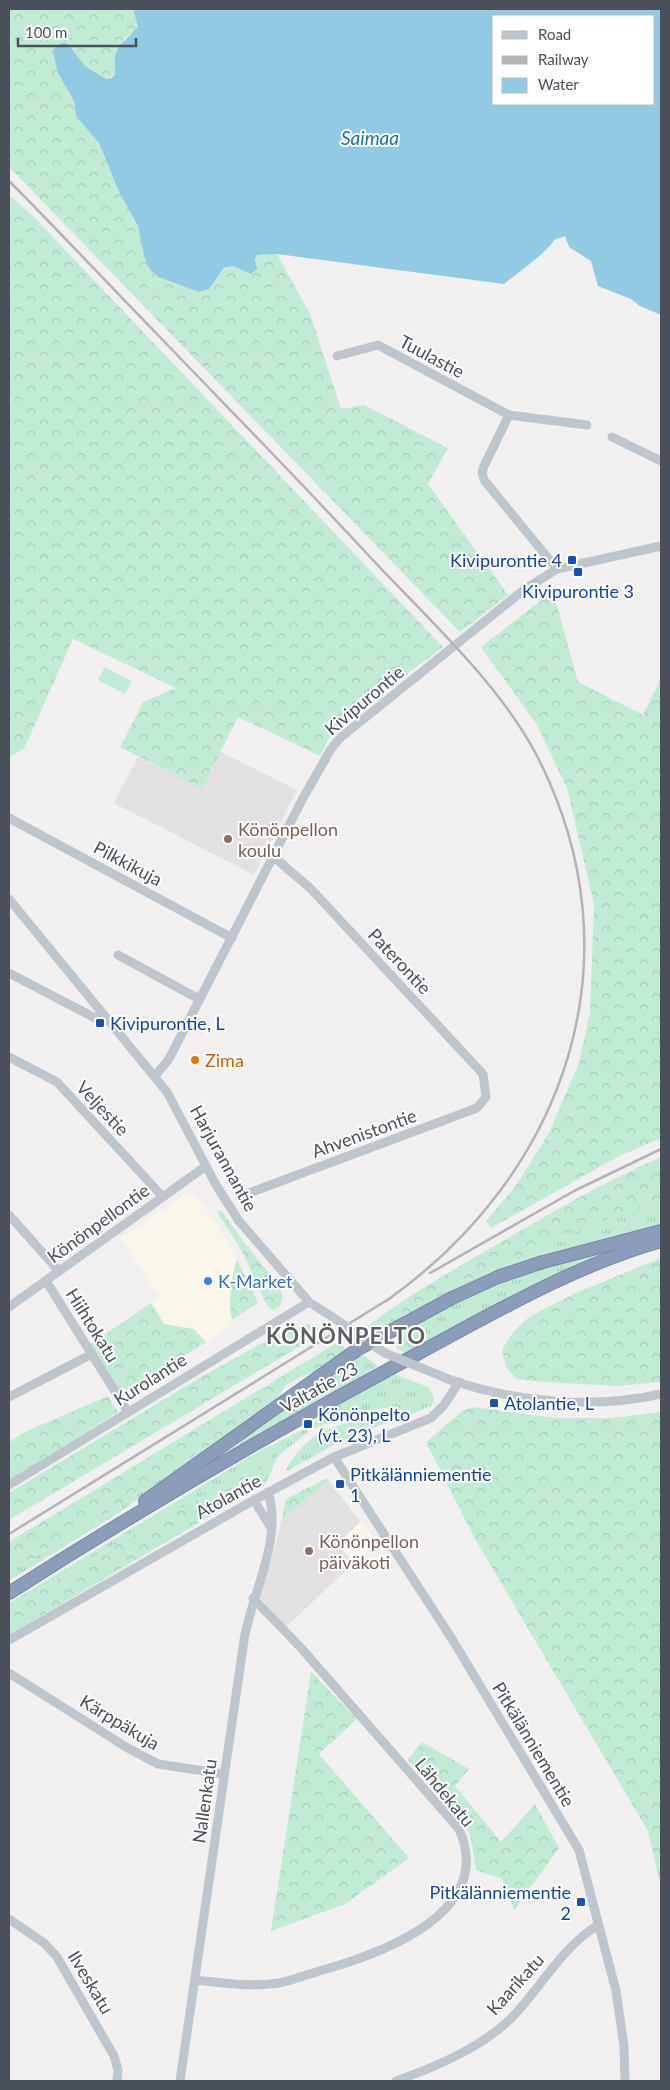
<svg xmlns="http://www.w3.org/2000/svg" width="670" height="2090" font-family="Lato,sans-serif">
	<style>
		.commercial { fill: #faf7ea }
		.education { fill: #e2e0e0 }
		.grass { fill: url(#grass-tufts) }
		.forest { fill: url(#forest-crowns) }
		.garden { fill: #c2ebd6 }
		.water { fill: #93cae3; fill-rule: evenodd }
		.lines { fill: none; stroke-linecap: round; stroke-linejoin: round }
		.highway-casing { stroke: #7788a4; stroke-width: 14 }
		.minor { stroke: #bfc5cc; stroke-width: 9 }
		.highway { stroke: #8b9db9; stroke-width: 12 }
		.rail { stroke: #b2b4b8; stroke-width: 2.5 }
		.minor-bridge { stroke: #bfc5cc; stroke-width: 9 }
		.transit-dot { fill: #1a4fb4; stroke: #fff; stroke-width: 2 }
		.education-dot { fill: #8d6e63; stroke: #fff; stroke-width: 2 }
		.food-dot { fill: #e8710a; stroke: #fff; stroke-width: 2 }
		.shop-dot { fill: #3f7fe0; stroke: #fff; stroke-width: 2 }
		.labels { text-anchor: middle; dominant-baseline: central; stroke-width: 4; stroke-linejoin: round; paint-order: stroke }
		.street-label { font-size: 18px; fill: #49505a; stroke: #fff }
		.transit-label { font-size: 18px; fill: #164399; stroke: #fff; text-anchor: start }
		.education-label { font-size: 18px; fill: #785e54; stroke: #fff; text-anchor: start }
		.food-label { font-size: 18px; fill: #c56008; stroke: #fff; text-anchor: start }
		.shop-label { font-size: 18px; fill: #366cbe; stroke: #fff; text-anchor: start }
		.water-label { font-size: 19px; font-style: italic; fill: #1a739c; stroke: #fff }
		.district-label { font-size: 22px; font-weight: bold; letter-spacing: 1px; fill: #5c5e63; stroke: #fff }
	</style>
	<defs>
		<pattern id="grass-tufts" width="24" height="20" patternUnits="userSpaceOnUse" patternTransform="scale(1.25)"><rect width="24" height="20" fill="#c2ebd6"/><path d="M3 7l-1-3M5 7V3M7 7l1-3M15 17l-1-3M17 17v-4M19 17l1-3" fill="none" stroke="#a8cbba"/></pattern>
		<pattern id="forest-crowns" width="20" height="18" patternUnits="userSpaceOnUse" patternTransform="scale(1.25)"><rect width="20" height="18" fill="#c2ebd6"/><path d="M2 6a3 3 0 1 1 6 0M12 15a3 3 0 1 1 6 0" fill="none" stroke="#a8cbba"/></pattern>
	</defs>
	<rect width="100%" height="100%" fill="#f1efef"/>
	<!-- commercial -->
	<g class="commercial">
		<path d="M189,1192L195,1195L218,1225L237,1259L230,1314L232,1325L206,1342L194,1329L164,1324L151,1303L160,1297L120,1238Z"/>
		<path d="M360,1522L377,1542L354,1563L337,1544Z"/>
	</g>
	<!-- education -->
	<g class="education">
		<path d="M221,752L297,790L254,875L114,803L138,757L202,789Z"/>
		<path d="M329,1481L360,1522L337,1544L354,1563L286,1627L259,1596L272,1559L282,1519Z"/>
	</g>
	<!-- grass -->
	<g class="grass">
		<path d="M661,1198V1224L544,1254L431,1301L432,1296L580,1230Z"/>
		<path d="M646,1238L550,1277L405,1353L396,1348L397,1340L402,1333L478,1291L508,1278Z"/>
		<path d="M392,1373L428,1387L434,1398L432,1405L408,1416L385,1408L372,1410L314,1428L313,1424L332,1408Z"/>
		<path d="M277,1398L120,1512L9,1581V1572L115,1509Z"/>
		<path d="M377,1416H388L394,1420L347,1438L285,1472C304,1432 336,1424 377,1416Z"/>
		<path d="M306,1428L308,1432L278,1456L116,1544L9,1608V1603L256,1453Z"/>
	</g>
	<!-- forest -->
	<g class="forest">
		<path d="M9,9H133L138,27C134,33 127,35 123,40C115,50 115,63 115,75L106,79L85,66L69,45L64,42L69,91L74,101L76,116L99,142L119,192L138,226L144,256L150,270L158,277L199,292L209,289L224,269L233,266L251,274L257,255L277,254L310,314L341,409L364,405L448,448L428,484L508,595L460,632L9,167Z"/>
		<path d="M9,195L32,215L443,647L340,724L330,736L320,756L238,717L202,789L120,747L143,702L176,688L73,639L24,749L9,757Z"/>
		<path d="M553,591L578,682L643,715L661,678V1138L619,1156L491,1228L486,1221L515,1187L549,1133L579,1063L590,1012L594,904L567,788L537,725L481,647Z"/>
		<path d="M661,1157V1198L580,1230L432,1296L431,1301C413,1312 383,1339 363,1330C402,1299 445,1275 487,1250C544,1217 601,1183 661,1157Z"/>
		<path d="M221,1210L246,1245L279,1285L283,1297L280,1306L274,1310L269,1308L265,1301L242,1251L217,1212Z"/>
		<path d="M661,1258V1382L618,1386L545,1382L517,1379L506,1367L502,1350L513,1332L529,1317L576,1293Z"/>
		<path d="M237,1259L258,1303L232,1320C228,1300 231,1279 237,1259Z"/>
		<path d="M151,1303L164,1324L194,1329L206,1342L121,1396L91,1344Z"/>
		<path d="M308,1324L313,1325L324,1332L9,1520V1493L201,1377L277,1335Z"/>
		<path d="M338,1342L346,1349L345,1353L316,1373L304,1375L286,1385L277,1398L115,1509L9,1572V1542Z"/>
		<path d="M362,1354L378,1366L242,1446L238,1441Z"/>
		<path d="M108,1396L118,1412L9,1481V1442L27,1431Z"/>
		<path d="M472,1407L554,1418H612L661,1412V1887L648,1831L475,1539L426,1442L461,1412Z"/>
		<path d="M278,1456L266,1483L9,1635V1608L116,1544Z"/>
		<path d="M327,1478L329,1481L282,1519L286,1499Z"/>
		<path d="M311,1672L357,1719L319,1754L409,1858L345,1904L271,1931Z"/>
		<path d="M422,1742L469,1769L455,1786L501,1842L535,1804L559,1848L514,1910L502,1879L476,1870L470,1834L408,1760Z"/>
	</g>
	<!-- garden -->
	<path class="garden" d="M105,667L132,681L125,694L98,680Z"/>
	<!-- water -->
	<path class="water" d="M133,9H661V315L640,306L631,299L598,286L591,261L569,247L565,236L554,240C549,251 516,274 504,284L277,254L257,255L255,260L257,269L251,274L233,266L224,268L209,289L199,292L158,277L150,270L144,256L138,226L119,192L99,143L76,116L74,101L58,73L53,53L56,46L64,42L69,45L85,66L106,79L111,78L115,75V57L118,47L138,27ZM494,16H654V104H494Z"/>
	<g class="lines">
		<defs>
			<g id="highway">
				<path d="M145,1501L358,1349L452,1298L498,1277L543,1262L661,1231"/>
				<path d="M9,1593C142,1508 279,1428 419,1353C497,1311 576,1265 661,1241"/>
			</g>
		</defs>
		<!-- highway casing -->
		<use href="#highway" class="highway-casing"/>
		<!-- minor -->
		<g class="minor">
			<path d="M337,356L378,345L509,415L587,425"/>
			<path d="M509,415L484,466L482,472L484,480L557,569"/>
			<path d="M612,437L661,461"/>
			<path d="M9,818L232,938"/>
			<path d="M9,899L167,1092L216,1185L239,1221L309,1302L334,1318"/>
			<path d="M118,955L199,999"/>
			<path d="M9,973L95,1018L102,1014"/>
			<path d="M9,1057L57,1082L162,1196"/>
			<path d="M155,1076L169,1059L302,800L331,749L340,738L525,589L557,569L661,546"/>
			<path d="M249,1193L477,1108L486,1097L483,1074L311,889L274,857"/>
			<path d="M9,1215L59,1271"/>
			<path d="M46,1281L128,1412"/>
			<path d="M9,1307L206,1166"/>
			<path d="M366,1341L385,1353"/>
			<path d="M454,1381C520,1403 593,1409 661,1394"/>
			<path d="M9,1397L92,1354"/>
			<path d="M334,1457L452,1639L579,1850L616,1991L624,2046L625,2081"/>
			<path d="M9,1485L309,1302"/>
			<path d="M254,1500L271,1528"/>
			<path d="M9,1640L254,1500L334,1457L431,1418L444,1405L459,1382"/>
			<path d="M9,1673L126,1747L158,1764L224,1774"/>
			<path d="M9,1919L44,1943L57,1957L114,2056L118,2070L117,2081"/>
			<path d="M195,1980C223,1983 251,1987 279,1983C294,1980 309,1974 323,1970C383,1953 496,1912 459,1829L302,1649L253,1598"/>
			<path d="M180,2081L244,1640C252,1592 283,1541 268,1492"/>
			<path d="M396,2081C438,2066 488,2045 518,2011C544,1982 564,1946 598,1925"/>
		</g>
		<!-- highway -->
		<use href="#highway" class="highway"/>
		<!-- rail -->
		<g class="rail">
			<path d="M9,181C59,231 107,283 156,333C228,408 300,481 370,557C426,617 500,684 537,756C641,958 566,1174 386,1301"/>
			<path d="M430,1273L574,1191L661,1149"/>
			<path d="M9,1534L392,1297"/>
		</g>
		<!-- minor-bridge -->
		<g class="minor-bridge">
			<path d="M334,1318L362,1338"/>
			<path d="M385,1353L453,1381"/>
		</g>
	</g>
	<!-- markers -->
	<g class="transit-dot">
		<rect x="567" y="555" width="10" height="10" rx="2.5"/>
		<rect x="573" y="567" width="10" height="10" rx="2.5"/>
		<rect x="95" y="1018" width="10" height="10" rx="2.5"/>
		<rect x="489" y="1398" width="10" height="10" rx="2.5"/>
		<rect x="303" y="1419" width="10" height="10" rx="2.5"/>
		<rect x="335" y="1479" width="10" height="10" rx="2.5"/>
		<rect x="576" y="1897" width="10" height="10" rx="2.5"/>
	</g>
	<g class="education-dot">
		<circle cx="228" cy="839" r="5"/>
		<circle cx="309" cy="1551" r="5"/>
	</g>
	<circle class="food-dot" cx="195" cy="1060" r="5"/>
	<circle class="shop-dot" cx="208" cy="1281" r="5"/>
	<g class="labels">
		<!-- street labels -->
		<g class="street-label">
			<text transform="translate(432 356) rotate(28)">Tuulastie</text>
			<text transform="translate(364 700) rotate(-40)">Kivipurontie</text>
			<text transform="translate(128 863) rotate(28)">Pilkkikuja</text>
			<text transform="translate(400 961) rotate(47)">Paterontie</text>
			<text transform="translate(103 1108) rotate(47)">Veljestie</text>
			<text transform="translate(364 1133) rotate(-20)">Ahvenistontie</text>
			<text transform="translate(224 1158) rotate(61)">Harjurannantie</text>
			<text transform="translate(98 1223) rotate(-36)">Könönpellontie</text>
			<text transform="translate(93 1325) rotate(58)">Hiihtokatu</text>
			<text transform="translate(150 1379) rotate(-32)">Kurolantie</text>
			<text transform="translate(319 1387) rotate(-29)">Valtatie 23</text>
			<text transform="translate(228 1496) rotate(-29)">Atolantie</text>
			<text transform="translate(120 1722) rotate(31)">Kärppäkuja</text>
			<text transform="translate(534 1744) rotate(59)">Pitkälänniementie</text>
			<text transform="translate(445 1792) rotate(51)">Lähdekatu</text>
			<text transform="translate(204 1801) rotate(-82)">Nallenkatu</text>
			<text transform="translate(91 1982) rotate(59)">Ilveskatu</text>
			<text transform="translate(515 1984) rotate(-48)">Kaarikatu</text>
		</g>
		<!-- transit labels -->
		<g class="transit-label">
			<text x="562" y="560" text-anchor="end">Kivipurontie 4</text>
			<text x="578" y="591" text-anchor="middle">Kivipurontie 3</text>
			<text x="110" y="1023">Kivipurontie, L</text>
			<text x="504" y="1403">Atolantie, L</text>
			<text x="318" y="1414">Könönpelto<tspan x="318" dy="21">(vt. 23), L</tspan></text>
			<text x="350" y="1474">Pitkälänniementie<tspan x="350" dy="21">1</tspan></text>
			<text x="571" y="1892" text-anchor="end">Pitkälänniementie<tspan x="571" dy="21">2</tspan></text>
		</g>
		<!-- education labels -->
		<g class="education-label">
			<text x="238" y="829">Könönpellon<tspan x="238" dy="21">koulu</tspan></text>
			<text x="319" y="1541">Könönpellon<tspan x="319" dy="21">päiväkoti</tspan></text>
		</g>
		<!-- food labels -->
		<g class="food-label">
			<text x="205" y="1060">Zima</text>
		</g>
		<!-- shop labels -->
		<g class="shop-label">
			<text x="218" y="1281">K-Market</text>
		</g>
		<!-- water labels -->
		<g class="water-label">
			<text x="370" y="137">Saimaa</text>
		</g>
		<!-- district labels -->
		<g class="district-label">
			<text x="346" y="1335">KÖNÖNPELTO</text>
		</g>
	</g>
	<!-- border -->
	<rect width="670" height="2090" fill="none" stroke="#49505a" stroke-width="20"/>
	<!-- legend -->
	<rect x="492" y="15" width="162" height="90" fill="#ffffff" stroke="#b6b9bd"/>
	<rect x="502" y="31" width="25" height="8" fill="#bfc5cc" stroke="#b6b9bd"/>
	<text x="538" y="40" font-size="15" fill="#49505a">Road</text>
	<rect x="502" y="56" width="25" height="8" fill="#b2b4b8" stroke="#b6b9bd"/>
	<text x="538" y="65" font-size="15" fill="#49505a">Railway</text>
	<rect x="502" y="78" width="25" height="15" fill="#93cae3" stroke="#b6b9bd"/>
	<text x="538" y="90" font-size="15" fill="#49505a">Water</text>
	<!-- scale -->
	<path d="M18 38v8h118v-8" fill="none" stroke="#49505a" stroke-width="2.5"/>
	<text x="25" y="38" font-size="15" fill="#49505a" stroke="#ffffff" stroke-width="4" paint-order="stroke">100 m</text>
</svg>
